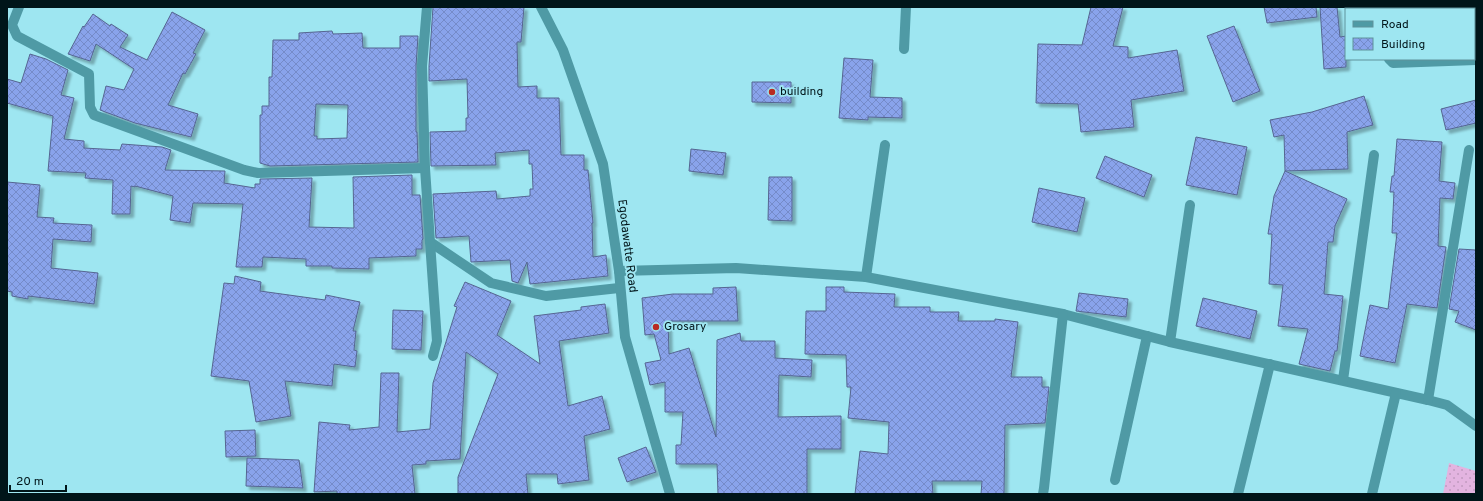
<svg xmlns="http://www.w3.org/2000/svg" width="1483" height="501" font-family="Overpass,sans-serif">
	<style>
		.grass { fill: url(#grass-dots) }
		.building { fill: url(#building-cross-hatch); stroke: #556591; fill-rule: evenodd; filter: url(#shadow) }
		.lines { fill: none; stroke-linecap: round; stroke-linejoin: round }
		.minor { stroke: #4f9aa5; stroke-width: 10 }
		.poi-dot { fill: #b92b23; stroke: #9ee6f1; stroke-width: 1.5 }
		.labels { text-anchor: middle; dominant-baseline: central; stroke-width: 3.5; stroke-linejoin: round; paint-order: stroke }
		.poi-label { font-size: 12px; fill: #001519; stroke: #9ee6f1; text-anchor: start }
		.street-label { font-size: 12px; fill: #001519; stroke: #9ee6f1 }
	</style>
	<defs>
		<pattern id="grass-dots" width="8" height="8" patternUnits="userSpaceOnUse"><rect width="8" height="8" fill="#e3b4e0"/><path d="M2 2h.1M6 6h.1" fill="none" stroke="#c19ac0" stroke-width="1.8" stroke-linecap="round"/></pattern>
		<pattern id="building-cross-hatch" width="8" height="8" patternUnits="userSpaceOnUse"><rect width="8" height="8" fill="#89a3eb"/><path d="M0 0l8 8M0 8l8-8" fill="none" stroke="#748bc9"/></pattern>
		<filter id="shadow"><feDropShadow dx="3.5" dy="3.5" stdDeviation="1" flood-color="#0004"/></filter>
	</defs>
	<rect width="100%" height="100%" fill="#9ee6f1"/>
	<!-- grass -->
	<path class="grass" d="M1449,463L1476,471V494H1443Z"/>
	<!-- building -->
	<g class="building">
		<path d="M433,7H524L521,42H517L518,87L537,86V98H559L561,155H584V170H588L593,223H592L593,257L606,255L608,276L530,284L527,262L518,283L512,281L510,260L471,262L469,236L436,238L433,194L496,191L497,199L530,196V189H533L532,164H529V150L495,153L496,165L431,166L430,132L466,131V118H468L467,79L429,81V66Z"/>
		<path d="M1091,7H1123L1113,46L1128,47V58L1177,50L1184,91L1131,100L1134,127L1081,132L1078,104L1036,103L1038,44L1082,45Z"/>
		<path d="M1264,7H1316L1317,17L1267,23Z"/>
		<path d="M1320,7H1337L1340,37L1346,36V67L1324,69Z"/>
		<path d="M172,12L205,30L193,53L196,54L185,74L183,73L168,105L198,114L191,137L135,123L100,110L106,86L124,90L134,69L96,44L90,61L68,54L83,26L84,27L93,14L110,26L111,24L128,35L120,47L147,60Z"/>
		<path d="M1234,26L1260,91L1233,102L1207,36Z"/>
		<path d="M332,31L333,34L362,33L363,48H400V36H418L416,66V132H417L418,162L270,166L260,163V115H262V106H269V77H272L273,40H299V33ZM316,104L348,105L347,138L317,139V136H314Z"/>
		<path d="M30,54L46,59L68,70L61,95L74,98L64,139L84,141V148L120,150L122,144L162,147L171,150L165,170L225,171L224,183L255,188V184H260V179L312,178L309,227L354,228L353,177L412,175V195H420L423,239L422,240V249H416V256L369,258V269L332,268V266H306V259L263,257L262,267H236L243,204L193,203L190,223L170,220L173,196L135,186V187L131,186L130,214H112L113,180L85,178L86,173L48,171L53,116L7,103V79L21,83Z"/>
		<path d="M844,58L873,60L870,97L902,98V118L868,117V120L839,118Z"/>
		<path d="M752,82H791V103L752,102Z"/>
		<path d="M1364,96L1373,125L1347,132L1348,169L1285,171L1284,135L1274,137L1270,120L1312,112Z"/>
		<path d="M1476,100V123L1446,130L1441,109Z"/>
		<path d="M1196,137L1247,147L1237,195L1186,185Z"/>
		<path d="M1397,139L1442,142L1439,181L1455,183L1453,199L1440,198L1438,246L1446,247L1437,308L1407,304L1395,363L1360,356L1370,305L1388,309L1397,233H1392L1394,192H1390L1392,176H1394Z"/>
		<path d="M691,149L726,153L723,175L689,171Z"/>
		<path d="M1105,156L1152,175L1144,197L1096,178Z"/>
		<path d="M1285,171L1347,199L1335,226L1333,242H1328L1324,294L1343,296L1337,351H1335L1330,371L1299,364L1308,329L1278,326L1283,285L1269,284L1272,234H1268L1274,196Z"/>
		<path d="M769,177H792V221L768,220Z"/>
		<path d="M7,182L40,185L37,217L54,218L53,223L92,225L91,242L53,239L51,268L98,273L94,304L28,296V299L12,296V292L7,291Z"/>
		<path d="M1039,188L1085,198L1077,232L1032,222Z"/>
		<path d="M1459,249L1476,250V330L1455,322L1459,311L1449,309Z"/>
		<path d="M235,276L261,282L260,291L325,300L326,295L360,302L353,331H356L354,350L357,351L355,367L334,364L332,386L285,381L291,416L256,422L249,381L211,376L224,283L234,284Z"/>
		<path d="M465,282L511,301L497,335L540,364L534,316L581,310V307L605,304L609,333L559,341L568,406L602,396L610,429L584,436L589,480L558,484L557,474H526L528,494H458V477L498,374L466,352L460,459L426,461V464L412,465L415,494H337V491L314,492L319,422L350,425L349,430L379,427L381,373H399L397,432L430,429L433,383L457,307L454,306Z"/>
		<path d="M736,287L738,321H668L669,354L689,348L716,437L717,340L740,333L741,341H775V358L812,360L811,377L779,375L778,417L841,416V449H807V494H718L717,464H676V445H681L683,412H665V382L650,385L645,363L661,360L654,334L645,335L642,298L673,294H713V288Z"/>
		<path d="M826,287H844V292L895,294L894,307H930V312H959L958,321H995V319L1018,322L1011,377H1042V387H1049L1045,423L1005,425L1004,494H981L982,481H932L933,494H855L860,451L888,454L889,422L848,418L851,387H847L846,355L805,354L806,311H826Z"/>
		<path d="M1079,293L1128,299L1126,317L1076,311Z"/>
		<path d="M1203,298L1257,311L1250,339L1196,326Z"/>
		<path d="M393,310L423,311L421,350L392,349Z"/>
		<path d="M255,430L256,456L226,457L225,431Z"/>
		<path d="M646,447L656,472L627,482L618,458Z"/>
		<path d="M247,458L299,460L303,488L246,486Z"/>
	</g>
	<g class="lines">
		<!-- minor -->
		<g class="minor">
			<path d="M19,7L12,25L17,36L89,74L90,107L94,115L244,170L258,173L425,168"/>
			<path d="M427,7L422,66L425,168L430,242L491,283L546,296L619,288"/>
			<path d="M541,7L563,50L603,164L619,271L625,337L670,494"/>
			<path d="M1371,7V9"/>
			<path d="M904,49L906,7"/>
			<path d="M1389,59L1393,63L1476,60"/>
			<path d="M430,242L437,341L433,356"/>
			<path d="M619,271L736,268L866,277L1063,314L1170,342L1428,400L1447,405L1476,426"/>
			<path d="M866,277L885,145"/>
			<path d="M1170,342L1190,205"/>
			<path d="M1343,380L1374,155"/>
			<path d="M1428,400L1469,150"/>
			<path d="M1115,480L1147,336"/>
			<path d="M1043,494L1044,488L1063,314"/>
			<path d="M1238,494L1270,364"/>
			<path d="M1372,494L1396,393"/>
		</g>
	</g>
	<!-- markers -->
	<g class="poi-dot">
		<circle cx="772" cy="92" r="4"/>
		<circle cx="656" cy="327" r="4"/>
	</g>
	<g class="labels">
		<!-- poi labels -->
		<g class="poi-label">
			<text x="780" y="92">building</text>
			<text x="664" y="327">Grosary</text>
		</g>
		<!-- street labels -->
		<g class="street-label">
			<text transform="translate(627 246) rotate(83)">Egodawatte Road</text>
		</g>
	</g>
	<!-- border -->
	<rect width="1483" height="501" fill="none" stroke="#001519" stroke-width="16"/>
	<!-- legend -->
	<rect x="1345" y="8" width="130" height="52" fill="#9ee6f1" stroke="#5f929b"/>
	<rect x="1353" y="21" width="20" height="6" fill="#4f9aa5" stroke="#5f929b"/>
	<text x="1381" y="28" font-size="12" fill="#001519">Road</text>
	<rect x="1353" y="38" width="20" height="12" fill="url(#building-cross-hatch)" stroke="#5f929b"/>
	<text x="1381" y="48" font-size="12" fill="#001519">Building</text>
	<!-- scale -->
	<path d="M10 485v6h56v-6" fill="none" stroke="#001519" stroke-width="2"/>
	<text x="16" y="485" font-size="12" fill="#001519" stroke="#9ee6f1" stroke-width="3" paint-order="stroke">20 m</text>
</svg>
